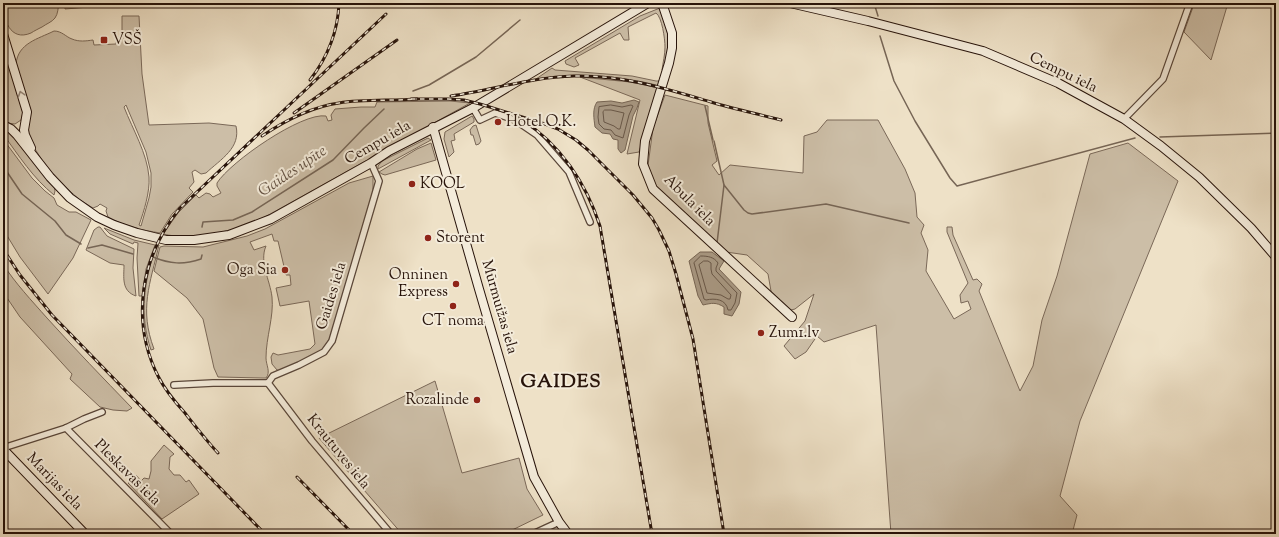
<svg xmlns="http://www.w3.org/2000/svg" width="1279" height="537" font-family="'Sorts Mill Goudy',serif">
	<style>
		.green { fill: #ccbea7; stroke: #7a6858; fill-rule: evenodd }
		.water { fill: #aa9b87; stroke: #766555 }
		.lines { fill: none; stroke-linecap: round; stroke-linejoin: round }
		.shore { stroke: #685748; stroke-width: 1 }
		.stream { stroke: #766555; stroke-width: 1.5 }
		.street-casing { stroke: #594639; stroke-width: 8 }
		.secondary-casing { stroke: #27130a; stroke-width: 10 }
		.street { stroke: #f4ecdb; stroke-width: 5.5 }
		.secondary { stroke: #f4ecdb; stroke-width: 8 }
		.rail-casing { stroke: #27130a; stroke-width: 3 }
		.rail { stroke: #f4ecdb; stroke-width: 1.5; stroke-dasharray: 4.5; stroke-linecap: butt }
		.oneway { stroke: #988a7d }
		.poi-dot { fill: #8f2418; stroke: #f4ecdb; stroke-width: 1.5 }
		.labels { text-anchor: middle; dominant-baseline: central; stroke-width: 4; stroke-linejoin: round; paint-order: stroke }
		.poi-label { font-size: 15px; fill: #27130a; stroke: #f4ecdb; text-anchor: start }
		.street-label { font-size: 15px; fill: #27130a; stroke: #f4ecdb }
		.water-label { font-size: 16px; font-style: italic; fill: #625042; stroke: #f4ecdb }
		.district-label { font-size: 19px; font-weight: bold; letter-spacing: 1px; fill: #27130a; stroke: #f4ecdb }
	</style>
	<rect width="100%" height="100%" fill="#eee1c7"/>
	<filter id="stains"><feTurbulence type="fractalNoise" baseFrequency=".005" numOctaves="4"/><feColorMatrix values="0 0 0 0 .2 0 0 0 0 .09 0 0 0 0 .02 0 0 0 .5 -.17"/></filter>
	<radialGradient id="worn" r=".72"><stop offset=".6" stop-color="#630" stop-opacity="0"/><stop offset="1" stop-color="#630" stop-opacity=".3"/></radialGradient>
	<!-- green -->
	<g class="green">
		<path d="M3,3H59C58,8 58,14 55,18C52,22 46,24 42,27C38,29 34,31 31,33C10,42 3,19 3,3Z"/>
		<path d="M65,3H94L89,7L65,9Z"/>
		<path d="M1190,3H1228L1211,60L1184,32L1193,7Z"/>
		<path d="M660,8C664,21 670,34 668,48C668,56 665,63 664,70H662C663,62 665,55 665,47C665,39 662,17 656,13L628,27L629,40H624L620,33L575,58L579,65L574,67L566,64L565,61L640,16Z"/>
		<path d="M122,16H139L142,74L149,125L209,123L236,126C241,148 221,159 206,173L201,174L195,170L192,172L194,182L189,188L193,192L172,214L160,233C142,230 124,226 108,217L106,211L107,208L100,204L98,206L93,208L80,200L56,179L45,165L27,136L16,64C18,43 38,39 54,31C62,31 66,37 72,39C79,42 86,41 93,40L94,45L116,44V37H122ZM126,105L146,152L151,173V187L149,198L141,226L139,225C144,211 150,192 149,177C147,153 133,130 124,107Z"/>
		<path d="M5,52L23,113L21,120L15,124L7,123L3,119V53Z"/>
		<path d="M552,68L555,70L632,76L656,81H659L661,75L662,76L660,86C618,75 578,73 536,79Z"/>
		<path d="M580,77L630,82L659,88L639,152L627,154L640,100Z"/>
		<path d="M665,95L708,106V123L717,161L712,165L719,175L730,165L803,173L804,136L817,132L827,120H878L905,169L915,193L917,217L924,225L921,233L928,250L926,271L954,319L971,309L968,301L961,303L960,295L968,283L947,232V227H952L953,235L973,280L977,279L982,284L979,291L1020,391L1033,366L1042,320L1057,276L1090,154L1128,143L1178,181L1080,421L1060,496L1077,515L1072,534H891L876,325L824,342L817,336L806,352L795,359L784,346L805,321L814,294L795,309L783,312L768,298L771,291L768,274L747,255L726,252L655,189L647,173L653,128Z"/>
		<path d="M450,101L470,103L254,223C225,232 194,241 163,234L178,213L196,195L199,198L206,193L210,194L213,197L221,193L217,186V183C230,162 302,112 326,116L328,121L332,120L331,115L335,109L361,107H375L377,102Z"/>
		<path d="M472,116L474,119V122L454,134L455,140L451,141L454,152L449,157L444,139L445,132Z"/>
		<path d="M476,125L481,141L479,144L476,145L473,135H471L470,130L473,126Z"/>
		<path d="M3,129L11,133L54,186L55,191L54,195C33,178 19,156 3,134Z"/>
		<path d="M428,138L431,140L378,169V166L382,161Z"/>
		<path d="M3,139L32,178L45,191L54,198L57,205L69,212H76L91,220L73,258L48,294L20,257L3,229Z"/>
		<path d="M431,143L436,160L385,175L382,174L379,172L417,149Z"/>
		<path d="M373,176V193L330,338L322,350L311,357L281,371L277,370L272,364L271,357L273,353L278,355L310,349L315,344L309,301L280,306L276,288L291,285L290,275H286L278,241H274L272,234L250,242L254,250L266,246C259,262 270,280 272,297C274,317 266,337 266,358C266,365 271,372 266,378H263L218,377L214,368L203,319L187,298L154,271L160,247L164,246L203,247L247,236L265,229L349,183Z"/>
		<path d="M98,227H100L107,236L134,249L133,268L136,296C121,291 124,277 124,265L110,263L86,250L94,230Z"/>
		<path d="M104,228L134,240L155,245L146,269L142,296H139L137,258L138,243L134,242L133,244L110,234Z"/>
		<path d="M157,245H159C150,284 139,309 154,349L151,350C139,315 144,279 157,245Z"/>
		<path d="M3,264C15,283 32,301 47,318C75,349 103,378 132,408L127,411L113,410L100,407L70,379L72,374L20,317L3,292Z"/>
		<path d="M435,381L462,473L519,458L527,489L543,515L504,534H402L319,438Z"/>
		<path d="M164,445L174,454L170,457L169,469L174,475H180L186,482L189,480L199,494L162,519L128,483L136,475L141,481L144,478L149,479L151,471V461Z"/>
	</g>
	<!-- water -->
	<g class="water">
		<path d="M634,100L639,102L637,108L633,116L625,150L621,153L618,149V140L613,139L610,134L602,133L595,127C594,119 592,109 597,102L611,101L622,103Z"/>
		<path d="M700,252H712L724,261L719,269L741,292L739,304L732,316L724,314V307C716,302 712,303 703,305L698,296L689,261Z"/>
	</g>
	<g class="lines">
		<!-- shore -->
		<g class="shore">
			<path d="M611,105L622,107L631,105L633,106L629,115L623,138L615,135L611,130L604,129L599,124L598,117L599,107Z"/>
			<path d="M605,110H611L624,113L620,129H618L614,126L604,122L603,112Z"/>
			<path d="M701,256C708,256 714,257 718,263L716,268V271L737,293L735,303L731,310H728C726,299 715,298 706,300L704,299L694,263Z"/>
			<path d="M704,261H708L711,263V269L712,274L731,295L730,299H728L721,295L707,293L699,265Z"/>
		</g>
		<!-- stream -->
		<g class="stream">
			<path d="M874,3L878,16"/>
			<path d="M880,36L894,81L915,121L950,178L957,186L1135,138"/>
			<path d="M413,91L429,85L476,57L520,20"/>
			<path d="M705,106L713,140"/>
			<path d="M1160,137L1276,133"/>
			<path d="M714,141L724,185"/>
			<path d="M3,166L22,194L55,221L66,235L81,244"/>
			<path d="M202,227L203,222L233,220L252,212L333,160L364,128L384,109"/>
			<path d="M717,243L724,185L744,210L748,213L752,214L826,204L909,223"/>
			<path d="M88,248L102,245L133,254"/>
			<path d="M153,257C170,264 183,265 201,259L202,255"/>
		</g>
		<defs>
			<g id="street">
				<path d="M473,108L480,120L495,113L515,120L537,135L569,172L590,222"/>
				<path d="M1124,119L1163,79L1190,3"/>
				<path d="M268,383L273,376L299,365L324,352L332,341L379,181L371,163"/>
				<path d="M268,383L312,441L391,534"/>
				<path d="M174,385L213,383H268"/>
				<path d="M66,428L171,534"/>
				<path d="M3,448L66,428L84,419L102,412"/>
				<path d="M533,534L559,522"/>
			</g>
			<g id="secondary">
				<path d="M662,3L672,33V48L669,63L645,141L643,164L653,189L792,317"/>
				<path d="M790,3L868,21L983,51L1058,83L1124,119L1161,146L1199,177L1251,228L1276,257"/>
				<path d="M3,34L27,112L24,130L25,135L31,148"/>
				<path d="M3,125L11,129L17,135L50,177L70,198L97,217L114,225L137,233L166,240H194L229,235L271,219L371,163L389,151L473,108L648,3"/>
				<path d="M433,127L479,289L534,477L559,522L568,534"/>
				<path d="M3,449L85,534"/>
			</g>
		</defs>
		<!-- street casing -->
		<use href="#street" class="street-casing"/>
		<!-- secondary casing -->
		<use href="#secondary" class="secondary-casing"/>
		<!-- street -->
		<use href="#street" class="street"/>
		<!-- secondary -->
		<use href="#secondary" class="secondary"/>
		<defs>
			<g id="rail">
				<path d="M310,80C327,58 338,31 339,3"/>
				<path d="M451,96C492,90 532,77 574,76C623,75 664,88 711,102C734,109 758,114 781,120"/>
				<path d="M411,99H448L464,100L480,104L545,124L558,129L576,140L588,150L633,195L652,218L659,230L669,251L676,274L693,339L724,534"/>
				<path d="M294,113L397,40"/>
				<path d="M522,120C560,144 586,183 600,226L652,534"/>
				<path d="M262,136C286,120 311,107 339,103C364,99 391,101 417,99"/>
				<path d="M3,249L20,275L52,315L265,534"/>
				<path d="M218,453C206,440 196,427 185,413C175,402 165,390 158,376C130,320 141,256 180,208L386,14"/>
				<path d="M297,477L353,534"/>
			</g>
		</defs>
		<!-- rail casing -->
		<use href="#rail" class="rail-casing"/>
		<!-- rail -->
		<use href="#rail" class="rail"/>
	</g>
	<!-- one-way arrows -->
	<defs><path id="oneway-chevron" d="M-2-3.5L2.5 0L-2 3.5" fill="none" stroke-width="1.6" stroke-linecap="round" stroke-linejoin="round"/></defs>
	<use class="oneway" href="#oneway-chevron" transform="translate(21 94) rotate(-108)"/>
	<!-- markers -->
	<g class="poi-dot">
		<rect x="100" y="36" width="8" height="8" rx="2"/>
		<circle cx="498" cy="122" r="4"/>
		<circle cx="412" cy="184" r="4"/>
		<circle cx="428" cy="238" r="4"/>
		<circle cx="285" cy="270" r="4"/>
		<circle cx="456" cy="284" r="4"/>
		<circle cx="453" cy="306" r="4"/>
		<circle cx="761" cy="333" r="4"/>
		<circle cx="477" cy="400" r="4"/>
	</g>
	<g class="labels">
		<!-- poi labels -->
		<g class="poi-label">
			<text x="112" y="40">VSŠ</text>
			<text x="506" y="122">Hotel O.K.</text>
			<text x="420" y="184">KOOL</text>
			<text x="436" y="238">Storent</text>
			<text x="277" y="270" text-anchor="end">Oga Sia</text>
			<text x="448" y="275" text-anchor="end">Onninen<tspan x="448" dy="17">Express</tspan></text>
			<text x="453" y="321" text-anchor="middle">CT noma</text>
			<text x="769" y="333">Zum1.lv</text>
			<text x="469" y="400" text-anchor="end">Rozalinde</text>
		</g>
		<!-- street labels -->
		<g class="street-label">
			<text transform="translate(1063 73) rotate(26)">Cempu iela</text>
			<text transform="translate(378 143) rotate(-30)">Cempu iela</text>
			<text transform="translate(689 201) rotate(45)">Abula iela</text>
			<text transform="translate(332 296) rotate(-73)">Gaides iela</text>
			<text transform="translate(499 307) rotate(74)">Mūrmuižas iela</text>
			<text transform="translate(338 452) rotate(51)">Krautuves iela</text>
			<text transform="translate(127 473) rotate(45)">Pleskavas iela</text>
			<text transform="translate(54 482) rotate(46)">Marijas iela</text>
		</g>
		<!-- water labels -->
		<g class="water-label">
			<text transform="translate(293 172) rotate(-34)">Gaides upīte</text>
		</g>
		<!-- district labels -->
		<g class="district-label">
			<text x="561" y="382">GAIDES</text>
		</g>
	</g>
	<!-- margin -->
	<rect width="1279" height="537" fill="none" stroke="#eee1c7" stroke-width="16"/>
	<rect x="4" y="4" width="1271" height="529" fill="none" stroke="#27130a" stroke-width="2"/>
	<rect x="8" y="8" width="1263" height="521" fill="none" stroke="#27130a"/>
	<rect width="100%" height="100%" filter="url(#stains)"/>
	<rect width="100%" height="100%" fill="url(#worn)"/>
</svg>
